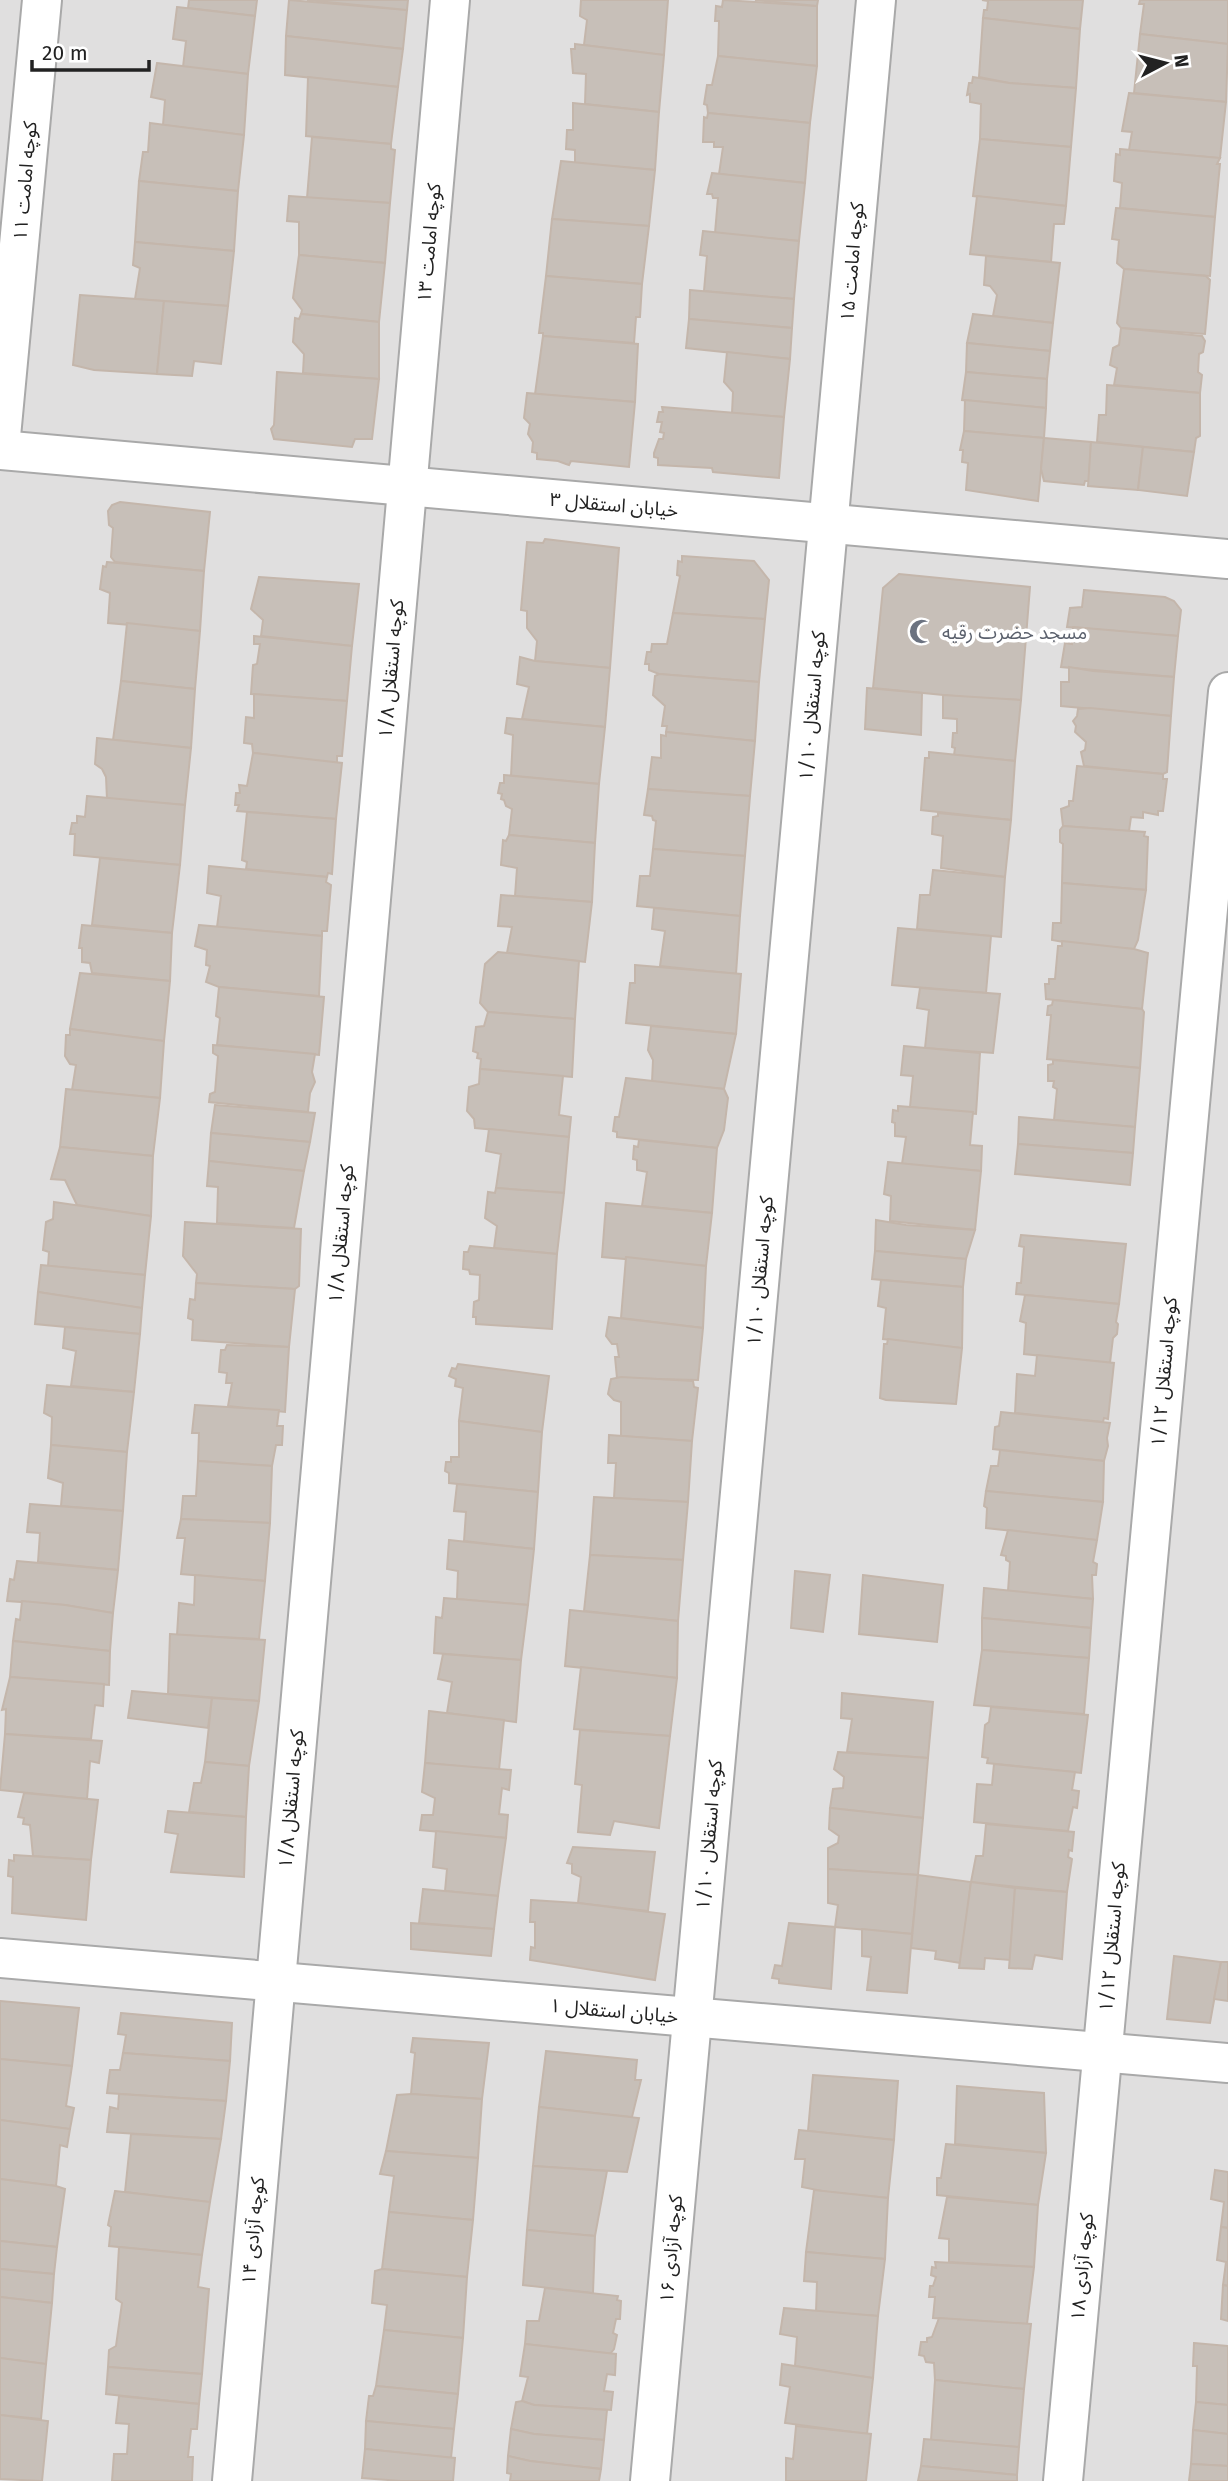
<svg xmlns="http://www.w3.org/2000/svg" width="1228" height="2481" font-family="'Fira Sans','Noto Sans Arabic',sans-serif">
	<style>
		.residential { fill: #e0dfdf }
		.building { fill: #c7bfb8; stroke: #c4b6ab; stroke-width: 2 }
		.lines { fill: none; stroke-linecap: round; stroke-linejoin: round }
		.minor-casing { stroke: #a9a9a9; stroke-width: 42 }
		.minor { stroke: #fff; stroke-width: 38 }
		.labels { text-anchor: middle; dominant-baseline: central; stroke-width: 7; stroke-linejoin: round; paint-order: stroke }
		.street-label { font-size: 19px; fill: #222; stroke: #fff }
		.worship-label { font-size: 19px; fill: #5b616d; stroke: #fff; text-anchor: start }
	</style>
	<rect width="100%" height="100%" fill="#f2efe9"/>
	<!-- residential -->
	<rect class="residential" x="0" y="0" width="1228" height="2481"/>
	<!-- building -->
	<g class="building">
		<path d="M189,0H257L255,16L188,8Z"/>
		<path d="M289,0L407,10L403,49L286,36Z"/>
		<path d="M307,0H408L407,10Z"/>
		<path d="M581,0H668L664,55L584,45L587,20L580,16Z"/>
		<path d="M723,0L817,6V66L718,56L719,21H715L716,6L722,7Z"/>
		<path d="M755,0H818L817,6Z"/>
		<path d="M982,0H1083L1080,29L983,18L984,10H987L988,1Z"/>
		<path d="M1140,0H1228V44L1140,34L1144,4H1139Z"/>
		<path d="M177,7L255,16L248,74L183,67L186,41L173,39Z"/>
		<path d="M983,18L1080,29L1076,88L1009,83L979,77Z"/>
		<path d="M1140,34L1228,44L1226,102L1134,93Z"/>
		<path d="M286,36L403,49L398,87L285,75Z"/>
		<path d="M575,44L664,55L659,112L585,104L586,74L573,73L571,49H575Z"/>
		<path d="M718,56L817,66L810,123L708,113L707,105L704,104L707,85H712Z"/>
		<path d="M157,63L248,74L244,135L163,125L165,100L151,97Z"/>
		<path d="M308,77L398,87L391,144L306,136Z"/>
		<path d="M973,77L1009,83L1076,88L1071,147L980,139L981,104L970,102V94L967,95L969,83H972Z"/>
		<path d="M1129,93L1226,102L1220,158L1129,150L1132,132L1122,131Z"/>
		<path d="M573,103L659,112L655,170L575,163V150L566,149L567,130H573Z"/>
		<path d="M708,113L810,123L805,183L719,174L723,147H714V142H703L704,117L707,118Z"/>
		<path d="M150,123L244,135L238,191L139,181L143,152H148Z"/>
		<path d="M312,137L391,144V149L395,150L390,203L307,198Z"/>
		<path d="M980,139L1071,147L1066,206L973,196Z"/>
		<path d="M1120,149L1220,158L1217,164H1220L1215,217L1120,208L1122,183L1114,181L1116,154L1120,155Z"/>
		<path d="M561,161L655,170L649,226L552,219Z"/>
		<path d="M712,173L805,183L799,241L715,233L718,198H713L712,194H707Z"/>
		<path d="M139,181L238,191L234,251L135,242Z"/>
		<path d="M289,196L390,203L385,263L299,255V222L287,221Z"/>
		<path d="M977,196L1066,206L1064,224H1054L1051,262L970,254Z"/>
		<path d="M1116,208L1215,217L1210,276L1124,269L1117,263L1119,240L1112,239Z"/>
		<path d="M552,219L649,226L642,284L546,276Z"/>
		<path d="M703,231L799,241L794,299L704,291L707,256L700,255Z"/>
		<path d="M135,242L234,251L228,306L135,299L140,268L133,265Z"/>
		<path d="M299,255L385,263L379,322L301,314L302,310L293,298Z"/>
		<path d="M986,256L1060,263L1053,323L993,316L997,295L990,286L984,285Z"/>
		<path d="M1124,269L1206,276L1210,280L1205,334L1121,328L1117,323Z"/>
		<path d="M546,276L642,284L640,317H636L634,343L543,336V333H539Z"/>
		<path d="M690,290L794,299L792,328L689,319Z"/>
		<path d="M80,295L164,301L157,374L94,370L73,365Z"/>
		<path d="M164,301L228,306L221,364L194,361L192,376L157,374Z"/>
		<path d="M301,314L379,322V379L303,373L304,354L293,342L295,318L299,319Z"/>
		<path d="M973,314L1053,323L1050,351L967,343Z"/>
		<path d="M689,319L792,328L790,359L686,348Z"/>
		<path d="M1121,328L1202,336L1205,341L1203,352L1199,354L1198,372L1202,375L1200,393L1114,385L1117,368L1110,365L1113,348L1119,345Z"/>
		<path d="M543,336L638,344L635,402L535,394Z"/>
		<path d="M967,343L1050,351L1047,379L966,372Z"/>
		<path d="M727,352L790,359L784,417L732,413L733,392L724,382Z"/>
		<path d="M277,372L379,379L372,439H355L352,447L274,439L271,429L274,425Z"/>
		<path d="M966,372L1047,379L1046,408L962,400Z"/>
		<path d="M1107,385L1200,393V436L1196,438L1194,452L1097,442L1099,415H1106Z"/>
		<path d="M527,393L635,402L629,467L571,461L569,465L566,464L558,461L537,459V453L532,452L533,442L528,434L530,424L524,418Z"/>
		<path d="M965,400L1046,408L1044,438L964,431Z"/>
		<path d="M662,407L784,417L779,478L713,472L712,468L658,465V458L654,457V453L659,439H663L664,433L660,432L662,422H657L659,412H663Z"/>
		<path d="M964,431L1044,438L1038,501L966,490L968,463L962,462L963,450H960Z"/>
		<path d="M1044,438L1091,442L1089,481H1085L1084,485L1044,481L1041,469Z"/>
		<path d="M1091,442L1143,447L1138,490L1088,486Z"/>
		<path d="M1143,447L1194,452L1187,496L1138,490Z"/>
		<path d="M120,502L210,512L204,571L115,562L111,557L113,528L109,525L108,511L112,505Z"/>
		<path d="M545,539L619,548L610,668L535,661L537,641L527,628V611L521,610L527,542L543,543Z"/>
		<path d="M682,556L754,561L769,580L765,619L673,613L680,576L677,575L678,561L682,562Z"/>
		<path d="M107,562L204,571L200,631L108,623L110,593L100,589L103,566L106,567Z"/>
		<path d="M899,574L1030,587L1021,700L974,698L873,688L883,588Z"/>
		<path d="M259,577L359,584L352,646L261,636L263,620L251,609Z"/>
		<path d="M1084,590L1165,597L1174,601L1181,610L1178,636L1067,627L1070,608L1082,607Z"/>
		<path d="M673,613L765,619L759,682L659,674L649,670V664H645L647,652H651L652,644H667Z"/>
		<path d="M127,623L200,631L195,689L121,681Z"/>
		<path d="M1073,627L1178,636L1174,677L1061,667L1065,643L1072,644Z"/>
		<path d="M254,636L352,646L347,701L251,694L253,665L257,664L260,644H254Z"/>
		<path d="M520,657L535,661L610,668L605,727L522,719L529,687L517,684Z"/>
		<path d="M1069,667L1093,671L1174,677L1171,716L1061,706V682H1069Z"/>
		<path d="M659,674L759,682L755,741L666,732L667,726H662L665,706L653,695L655,676Z"/>
		<path d="M121,681L195,689L191,748L113,740Z"/>
		<path d="M867,688L922,693L921,735L865,729Z"/>
		<path d="M254,694L347,701L342,756H337V763L253,753L252,744L244,743L246,717L254,718Z"/>
		<path d="M943,695L1021,700L1015,761L954,755L955,748L952,747L953,733H957V719L943,718Z"/>
		<path d="M1090,708L1171,716L1167,772L1163,774L1084,766L1081,752L1085,750L1086,742L1075,732L1076,726L1073,721L1077,716L1078,709Z"/>
		<path d="M507,718L605,727L599,784L511,776L513,735L505,733Z"/>
		<path d="M666,732L755,741L750,796L648,789L652,757L661,758V735L666,736Z"/>
		<path d="M97,738L191,748L185,805L107,799L106,777L102,769L95,764Z"/>
		<path d="M929,752L1015,761L1011,820L921,810L925,758H929Z"/>
		<path d="M253,753L342,763L336,819L237,811L239,805H235L236,793H240L239,785L247,786Z"/>
		<path d="M1077,766L1163,774V779H1167L1163,811H1158V815L1143,812V818L1131,817L1129,831L1063,826L1061,809L1069,806V801H1073Z"/>
		<path d="M504,775L599,784L595,843L509,835L512,809L506,806L504,800L501,799L502,794L498,793L500,783H504Z"/>
		<path d="M648,789L750,796L745,856L653,849L656,821L653,820L652,816L644,815Z"/>
		<path d="M87,796L185,805L180,865L74,855L75,834H70L72,823H77V816L85,817Z"/>
		<path d="M247,812L336,819L332,874L328,873L327,877L246,869L247,862L242,860Z"/>
		<path d="M938,813L1011,820L1005,877L941,868L943,836L932,834L933,817L938,816Z"/>
		<path d="M1063,826L1145,832L1144,836L1148,837L1146,890L1062,883L1063,844L1060,842V830Z"/>
		<path d="M509,835L595,843L592,902L515,896L517,868L501,865L503,840L506,841Z"/>
		<path d="M653,849L745,856L740,916L637,906L640,876H650Z"/>
		<path d="M100,858L180,865L172,933L92,925Z"/>
		<path d="M209,866L327,877L326,882L331,885L327,931H322V936L217,927L221,896L207,893Z"/>
		<path d="M933,870L1005,877L1001,937L917,929L920,895H930Z"/>
		<path d="M1062,883L1146,890L1138,940L1134,949L1080,945L1052,940L1053,923H1061Z"/>
		<path d="M501,895L592,902L585,962L507,953L512,927L498,926Z"/>
		<path d="M654,908L740,916L736,974L660,966L665,931L652,929Z"/>
		<path d="M82,925L172,933L170,981L92,973L90,963L82,962V948H79Z"/>
		<path d="M199,925L322,936L319,996L219,987L206,982L210,966L206,965L207,950L195,946Z"/>
		<path d="M898,928L991,936L986,993L892,985Z"/>
		<path d="M1062,941L1134,949L1148,953L1142,1009L1046,999L1045,984H1049V979H1055L1058,946H1062Z"/>
		<path d="M498,952L579,961L575,1019L488,1012L480,1003L485,964Z"/>
		<path d="M635,965L741,974L736,1034L626,1023L630,983H635Z"/>
		<path d="M80,973L170,981L164,1041L70,1029Z"/>
		<path d="M219,987L324,997L319,1055L217,1045L220,1018L216,1016Z"/>
		<path d="M920,988L1000,994L993,1053L925,1048L929,1010L917,1008Z"/>
		<path d="M1053,1000L1142,1009L1144,1012L1140,1068L1047,1059L1051,1015H1047L1048,1006L1052,1005Z"/>
		<path d="M488,1012L575,1019L572,1077L480,1069L481,1059L477,1058L478,1053L473,1051L476,1027L484,1026Z"/>
		<path d="M651,1026L736,1034L724,1089L652,1082L653,1060L648,1050Z"/>
		<path d="M70,1029L164,1041L160,1098L72,1090L76,1065L70,1064L65,1056L66,1035H70Z"/>
		<path d="M213,1045L315,1054L312,1072L315,1082L310,1093L308,1112L209,1102L210,1094L215,1092L218,1056L213,1053Z"/>
		<path d="M904,1046L980,1053L976,1114L910,1107L913,1076L901,1075Z"/>
		<path d="M1053,1060L1140,1068L1135,1127L1054,1120L1057,1089L1053,1087L1054,1081H1048V1065L1053,1064Z"/>
		<path d="M480,1069L563,1076L559,1115L571,1117L569,1137L475,1128L474,1119L467,1111L469,1087L479,1084Z"/>
		<path d="M626,1078L724,1089L728,1098L724,1130L717,1148L617,1137V1132L613,1131L615,1117H619Z"/>
		<path d="M66,1089L160,1098L153,1156L60,1147Z"/>
		<path d="M215,1105L315,1113L310,1142L211,1133Z"/>
		<path d="M898,1106L973,1112L970,1145L982,1146L981,1171L902,1164L906,1137L895,1136V1123L892,1122L893,1110L898,1111Z"/>
		<path d="M1019,1117L1135,1127L1133,1153L1018,1144Z"/>
		<path d="M489,1129L569,1137L564,1193L496,1188L501,1154L486,1151Z"/>
		<path d="M211,1133L310,1142L304,1171L209,1161Z"/>
		<path d="M639,1140L717,1148L712,1213L642,1206L647,1172L637,1170V1160L633,1159L634,1146L638,1147Z"/>
		<path d="M1018,1144L1133,1153L1130,1185L1015,1174Z"/>
		<path d="M60,1147L153,1156L151,1216L77,1205L65,1180L51,1179Z"/>
		<path d="M209,1161L304,1171L294,1228L217,1223L218,1187L207,1186Z"/>
		<path d="M888,1162L981,1171L975,1230L890,1221L891,1196L884,1194Z"/>
		<path d="M496,1188L564,1193L557,1254L494,1248L497,1226L485,1218L488,1192L495,1193Z"/>
		<path d="M54,1202L151,1216L145,1275L48,1266L49,1252L43,1250L46,1222L53,1219Z"/>
		<path d="M606,1203L712,1213L706,1266L602,1257Z"/>
		<path d="M876,1220L906,1225L975,1230L966,1259L875,1251Z"/>
		<path d="M185,1222L301,1229L299,1286L295,1289L196,1283L197,1274L183,1256Z"/>
		<path d="M1021,1235L1126,1244L1119,1304L1016,1294L1017,1283H1021L1024,1247L1019,1246Z"/>
		<path d="M470,1246L557,1254L552,1329L476,1324V1317H473L474,1302L479,1300L480,1275L470,1274L469,1270L463,1269L464,1252H468Z"/>
		<path d="M875,1251L966,1259L963,1287L872,1279Z"/>
		<path d="M626,1257L706,1266L703,1328L621,1318Z"/>
		<path d="M41,1265L145,1275L142,1308L38,1292Z"/>
		<path d="M881,1280L963,1287L962,1348L883,1339L886,1308L878,1306Z"/>
		<path d="M196,1283L295,1289L289,1347L192,1340L193,1320L188,1318L190,1299L195,1300Z"/>
		<path d="M38,1292L142,1308L140,1334L35,1324Z"/>
		<path d="M1025,1295L1119,1304L1116,1322L1118,1324L1117,1334L1113,1338L1110,1363L1024,1354L1026,1323L1020,1321Z"/>
		<path d="M609,1317L703,1328L698,1380L617,1378L615,1357H619L617,1344H612L606,1336Z"/>
		<path d="M65,1327L140,1334L134,1392L71,1386L76,1351L63,1348Z"/>
		<path d="M888,1339L962,1348L956,1404L886,1400L880,1398L884,1344H887Z"/>
		<path d="M227,1345L289,1347L285,1412L228,1406L232,1383H226L227,1373L219,1372L221,1350H225Z"/>
		<path d="M1037,1355L1114,1363L1108,1419L1104,1418L1103,1422L1015,1413L1017,1374L1035,1376Z"/>
		<path d="M458,1364L549,1376L542,1432L459,1421L463,1388L455,1386L456,1379L449,1376L452,1368L456,1369Z"/>
		<path d="M621,1377L693,1381L694,1387L698,1388L692,1441L621,1436V1402L614,1400L608,1394L611,1379Z"/>
		<path d="M47,1385L134,1392L127,1452L51,1445L52,1417L44,1413Z"/>
		<path d="M195,1405L279,1410L277,1426H283L282,1445H276L272,1466L198,1461L199,1433H192Z"/>
		<path d="M1001,1412L1110,1423L1107,1438L1108,1446L1104,1461L993,1449L995,1427L999,1426Z"/>
		<path d="M459,1421L542,1432L538,1492L449,1483V1473L445,1471L446,1462H451V1457H459Z"/>
		<path d="M609,1435L692,1441L688,1502L614,1498L616,1463H608Z"/>
		<path d="M51,1445L127,1452L123,1511L61,1506L63,1483L48,1478Z"/>
		<path d="M1000,1450L1104,1461L1103,1502L986,1491L991,1466H998Z"/>
		<path d="M198,1461L272,1466L270,1523L181,1519L183,1496H196Z"/>
		<path d="M457,1484L538,1492L534,1549L464,1541L466,1512L454,1511Z"/>
		<path d="M986,1491L1103,1502L1097,1540L986,1528L987,1508L984,1506Z"/>
		<path d="M594,1497L688,1502L683,1560L590,1555Z"/>
		<path d="M30,1504L123,1511L118,1570L38,1562L40,1533L27,1532Z"/>
		<path d="M181,1519L270,1523L265,1581L181,1574L185,1538H177Z"/>
		<path d="M1008,1530L1097,1540L1093,1562L1097,1564L1096,1575H1092L1093,1599L1008,1591L1010,1562L1006,1560V1556L1001,1555Z"/>
		<path d="M449,1540L534,1549L528,1605L457,1599L458,1571L447,1569Z"/>
		<path d="M590,1555L683,1560L678,1621L584,1611Z"/>
		<path d="M17,1561L118,1570L113,1613L65,1605L7,1601L10,1579L14,1580Z"/>
		<path d="M795,1571L830,1575L823,1632L791,1628Z"/>
		<path d="M195,1575L265,1581L259,1639L177,1635L179,1603L194,1605Z"/>
		<path d="M863,1575L943,1585L937,1642L859,1634Z"/>
		<path d="M984,1588L1093,1599L1091,1628L982,1618Z"/>
		<path d="M444,1598L528,1605L521,1660L434,1653L436,1617L442,1618Z"/>
		<path d="M22,1601L65,1605L113,1613L110,1651L13,1641L16,1619L20,1620Z"/>
		<path d="M570,1610L678,1621L677,1678L565,1666Z"/>
		<path d="M982,1618L1091,1628L1089,1658L982,1650Z"/>
		<path d="M170,1634L265,1640L259,1701L168,1694Z"/>
		<path d="M13,1641L110,1651L109,1685L10,1677Z"/>
		<path d="M982,1650L1089,1658L1084,1714L974,1705Z"/>
		<path d="M443,1654L521,1660L516,1722L447,1713L452,1682L438,1679Z"/>
		<path d="M581,1667L677,1678L670,1736L574,1729Z"/>
		<path d="M10,1677L104,1684L103,1706L95,1705L91,1739L5,1734L6,1709L2,1710Z"/>
		<path d="M132,1691L212,1698L208,1728L128,1718Z"/>
		<path d="M842,1693L933,1702L928,1758L847,1752L852,1719L841,1718Z"/>
		<path d="M212,1698L259,1701L249,1766L205,1762Z"/>
		<path d="M991,1707L1088,1715L1081,1773L987,1763L988,1758L982,1757L985,1725L989,1722Z"/>
		<path d="M429,1711L504,1720L499,1770L425,1763Z"/>
		<path d="M580,1730L670,1736L659,1828L614,1821L610,1835L578,1832L582,1785L575,1784Z"/>
		<path d="M5,1734L102,1741L99,1763L90,1761L87,1799L0,1790Z"/>
		<path d="M838,1752L928,1758L923,1818L830,1808L833,1789L843,1788L844,1777L834,1769Z"/>
		<path d="M205,1762L249,1766L246,1817L189,1812L194,1783H201Z"/>
		<path d="M425,1763L511,1770L509,1790L502,1788L499,1814L508,1815L506,1838L420,1830L422,1815H433L435,1798L422,1792Z"/>
		<path d="M994,1764L1075,1772L1072,1790L1079,1791L1077,1808L1073,1807L1068,1831L974,1822L977,1784L992,1785Z"/>
		<path d="M24,1793L98,1800L91,1860L33,1856L30,1825L23,1824L24,1818L18,1817Z"/>
		<path d="M830,1808L923,1818L918,1875L828,1869V1848L838,1843L839,1836L829,1829Z"/>
		<path d="M168,1811L246,1817L244,1877L171,1872L178,1834L165,1832Z"/>
		<path d="M986,1824L1074,1832L1072,1851L1069,1850L1068,1857L1072,1859L1067,1892L971,1882L976,1856H983Z"/>
		<path d="M436,1831L506,1838L498,1896L445,1891L447,1869L433,1867Z"/>
		<path d="M573,1847L655,1852L648,1911L578,1903L581,1877L572,1873V1864L567,1863Z"/>
		<path d="M14,1855L91,1860L86,1920L12,1913L13,1877L8,1876L9,1860L14,1861Z"/>
		<path d="M828,1869L918,1875L912,1934L835,1927L838,1905L828,1903Z"/>
		<path d="M918,1875L971,1882L961,1963L935,1959L936,1951L911,1948Z"/>
		<path d="M971,1882L1015,1888L1010,1960L985,1958L984,1969L959,1968Z"/>
		<path d="M1015,1888L1067,1892L1062,1959L1035,1955L1032,1969L1009,1968Z"/>
		<path d="M423,1889L498,1896L494,1929L419,1923Z"/>
		<path d="M531,1900L578,1903L665,1914L655,1980L530,1960L531,1947L535,1948V1922H530Z"/>
		<path d="M411,1923L494,1929L491,1956L411,1949Z"/>
		<path d="M789,1923L835,1927L831,1989L779,1983V1979L772,1978L775,1965L782,1966Z"/>
		<path d="M862,1929L912,1934L907,1993L867,1990L871,1957L862,1956Z"/>
		<path d="M1174,1956L1221,1962L1210,2023L1167,2019Z"/>
		<path d="M1221,1962H1228V2001L1214,1999Z"/>
		<path d="M0,2001L79,2008L72,2066L0,2059Z"/>
		<path d="M121,2013L232,2023L230,2061L123,2053L126,2035L118,2034Z"/>
		<path d="M413,2038L489,2043L482,2099L411,2094L415,2053L411,2052Z"/>
		<path d="M546,2051L637,2060L635,2080H641L632,2117L539,2107Z"/>
		<path d="M123,2053L230,2061L226,2101L107,2093L110,2070H120Z"/>
		<path d="M0,2059L72,2066L66,2106L74,2108L70,2129L0,2120Z"/>
		<path d="M813,2075L898,2081L894,2140L808,2131Z"/>
		<path d="M957,2086L1044,2093L1046,2153L955,2144Z"/>
		<path d="M119,2094L226,2101L221,2139L107,2132L110,2107L118,2109Z"/>
		<path d="M411,2094L482,2099L478,2158L386,2151L397,2095Z"/>
		<path d="M539,2107L639,2118L627,2172L533,2166Z"/>
		<path d="M0,2120L70,2129L67,2147L60,2145L56,2186L0,2179Z"/>
		<path d="M799,2130L894,2140L888,2198L827,2192L802,2187L805,2159H795Z"/>
		<path d="M131,2134L221,2139L210,2202L125,2192Z"/>
		<path d="M946,2144L1046,2153L1038,2205L937,2195V2178H941Z"/>
		<path d="M386,2151L478,2158L473,2220L389,2212L394,2176L380,2174Z"/>
		<path d="M533,2166L607,2171L595,2236L527,2230Z"/>
		<path d="M1215,2170L1228,2172V2228L1221,2227L1224,2202L1211,2199Z"/>
		<path d="M0,2179L56,2186L65,2189L57,2247L0,2241Z"/>
		<path d="M814,2190L888,2198L885,2259L806,2252Z"/>
		<path d="M115,2191L210,2202L202,2255L109,2246L111,2227L108,2225Z"/>
		<path d="M947,2197L1038,2205L1034,2267L949,2262V2239L939,2238Z"/>
		<path d="M389,2212L473,2220L467,2277L382,2269Z"/>
		<path d="M1221,2227L1228,2228V2286L1223,2285L1226,2262L1217,2260Z"/>
		<path d="M527,2230L595,2236L593,2293L523,2285Z"/>
		<path d="M0,2241L57,2247L54,2274L0,2269Z"/>
		<path d="M119,2247L202,2255L198,2287L209,2289L202,2374L108,2367L109,2350L116,2346L122,2303L116,2299Z"/>
		<path d="M806,2252L885,2259L878,2316L816,2312L817,2282L804,2281Z"/>
		<path d="M935,2262L1034,2267L1027,2324L933,2318L935,2297H929L930,2286H933L936,2277L931,2275L932,2267L936,2268Z"/>
		<path d="M0,2269L54,2274L52,2303L0,2297Z"/>
		<path d="M382,2269L467,2277L463,2338L384,2330L387,2305L372,2303L375,2271Z"/>
		<path d="M1223,2285L1228,2286V2321L1221,2319Z"/>
		<path d="M545,2288L618,2296L617,2300L621,2301L620,2319H616L613,2333L617,2335L614,2349L610,2354L525,2344L527,2321H539Z"/>
		<path d="M0,2297L52,2303L46,2364L0,2358Z"/>
		<path d="M784,2308L878,2316L873,2378L795,2366L797,2337L780,2334Z"/>
		<path d="M939,2318L1031,2324L1024,2389L935,2380L934,2363L926,2362L924,2356L919,2355L921,2342H927V2338L932,2337Z"/>
		<path d="M384,2330L463,2338L458,2394L376,2386Z"/>
		<path d="M1194,2343L1228,2346V2405L1196,2402L1197,2366H1193Z"/>
		<path d="M525,2344L616,2354L615,2375L607,2374L604,2391L613,2392L611,2410L534,2405L522,2401L528,2377L520,2376Z"/>
		<path d="M0,2358L46,2364L41,2419L0,2415Z"/>
		<path d="M782,2364L873,2378L867,2434L785,2423L790,2387L780,2385Z"/>
		<path d="M108,2367L202,2374L199,2404L106,2394Z"/>
		<path d="M935,2380L1024,2389L1019,2447L931,2440Z"/>
		<path d="M376,2386L458,2394L454,2429L366,2421L369,2396H373Z"/>
		<path d="M119,2396L199,2404L197,2429H191L188,2457H193L192,2481H112L114,2454H127L129,2424L116,2423Z"/>
		<path d="M522,2401L534,2405L607,2410L604,2440L534,2434L511,2429L516,2402Z"/>
		<path d="M1196,2402L1228,2405V2434L1193,2430Z"/>
		<path d="M0,2415L48,2421L42,2481L0,2479Z"/>
		<path d="M366,2421L454,2429L451,2458L365,2449Z"/>
		<path d="M796,2426L871,2434L866,2481H786V2458L793,2459Z"/>
		<path d="M511,2429L534,2434L604,2440L601,2469L530,2461L508,2456Z"/>
		<path d="M1193,2430L1228,2434V2466L1191,2464Z"/>
		<path d="M924,2439L1019,2447L1017,2475L921,2466Z"/>
		<path d="M365,2449L455,2458L453,2481H401L362,2478Z"/>
		<path d="M508,2456L530,2461L601,2469L599,2481H510L511,2474L507,2473Z"/>
		<path d="M1191,2464L1228,2466V2481H1189Z"/>
		<path d="M921,2466L1017,2475V2481H918Z"/>
	</g>
	<g class="lines">
		<defs>
			<g id="minor">
				<path d="M0,447L42,0"/>
				<path d="M0,450L1228,559"/>
				<path d="M0,1958L1228,2063"/>
				<path d="M232,2481L450,0"/>
				<path d="M650,2481L876,0"/>
				<path d="M1063,2481L1228,692"/>
			</g>
		</defs>
		<!-- minor casing -->
		<use href="#minor" class="minor-casing"/>
		<!-- minor -->
		<use href="#minor" class="minor"/>
	</g>
	<!-- icons -->
	<defs>
		<symbol id="mosque-bare" viewBox="-9 -9 18 18"><path d="M3.5-4.9A6 6 0 1 0 3.5 4.9A5 5 0 1 1 3.5-4.9Z" fill="#6b7280" stroke="#fff" stroke-width="2.5" paint-order="stroke"/></symbol>
	</defs>
	<g fill-rule="evenodd">
		<use href="#mosque-bare" x="904" y="614" width="35" height="35"/>
	</g>
	<g class="labels">
		<!-- street labels -->
		<g class="street-label">
			<text transform="translate(25 181) rotate(-85)">کوچه امامت ۱۱</text>
			<text transform="translate(429 243) rotate(-85)">کوچه امامت ۱۳</text>
			<text transform="translate(852 262) rotate(-85)">کوچه امامت ۱۵</text>
			<text transform="translate(614 505) rotate(5)">خیابان استقلال ۳</text>
			<text transform="translate(391 669) rotate(-85)">کوچه استقلال ۱/۸</text>
			<text transform="translate(812 706) rotate(-85)">کوچه استقلال ۱/۱۰</text>
			<text transform="translate(341 1234) rotate(-85)">کوچه استقلال ۱/۸</text>
			<text transform="translate(760 1271) rotate(-85)">کوچه استقلال ۱/۱۰</text>
			<text transform="translate(1164 1372) rotate(-85)">کوچه استقلال ۱/۱۲</text>
			<text transform="translate(291 1799) rotate(-85)">کوچه استقلال ۱/۸</text>
			<text transform="translate(709 1835) rotate(-85)">کوچه استقلال ۱/۱۰</text>
			<text transform="translate(1112 1937) rotate(-85)">کوچه استقلال ۱/۱۲</text>
			<text transform="translate(614 2011) rotate(5)">خیابان استقلال ۱</text>
			<text transform="translate(253 2231) rotate(-85)">کوچه آزادی ۱۴</text>
			<text transform="translate(671 2249) rotate(-85)">کوچه آزادی ۱۶</text>
			<text transform="translate(1082 2267) rotate(-85)">کوچه آزادی ۱۸</text>
		</g>
		<!-- worship labels -->
		<g class="worship-label">
			<text x="942" y="632">مسجد حضرت رقیه</text>
		</g>
	</g>
	<!-- north arrow -->
	<g transform="translate(1165 63) rotate(83)" stroke="#ffffff" stroke-width="5" paint-order="stroke">
	<path d="M0-5L12 26L0 18L-12 26Z" fill="#222222"/>
	<text y="-10" font-size="19" font-weight="bold" text-anchor="middle" fill="#222222">N</text>
	</g>
	<!-- scale -->
	<path d="M32 60v10h117v-10" fill="none" stroke="#222222" stroke-width="3.5"/>
	<text x="42" y="60" font-size="21" fill="#222222" stroke="#ffffff" stroke-width="5" paint-order="stroke">20 m</text>
</svg>
